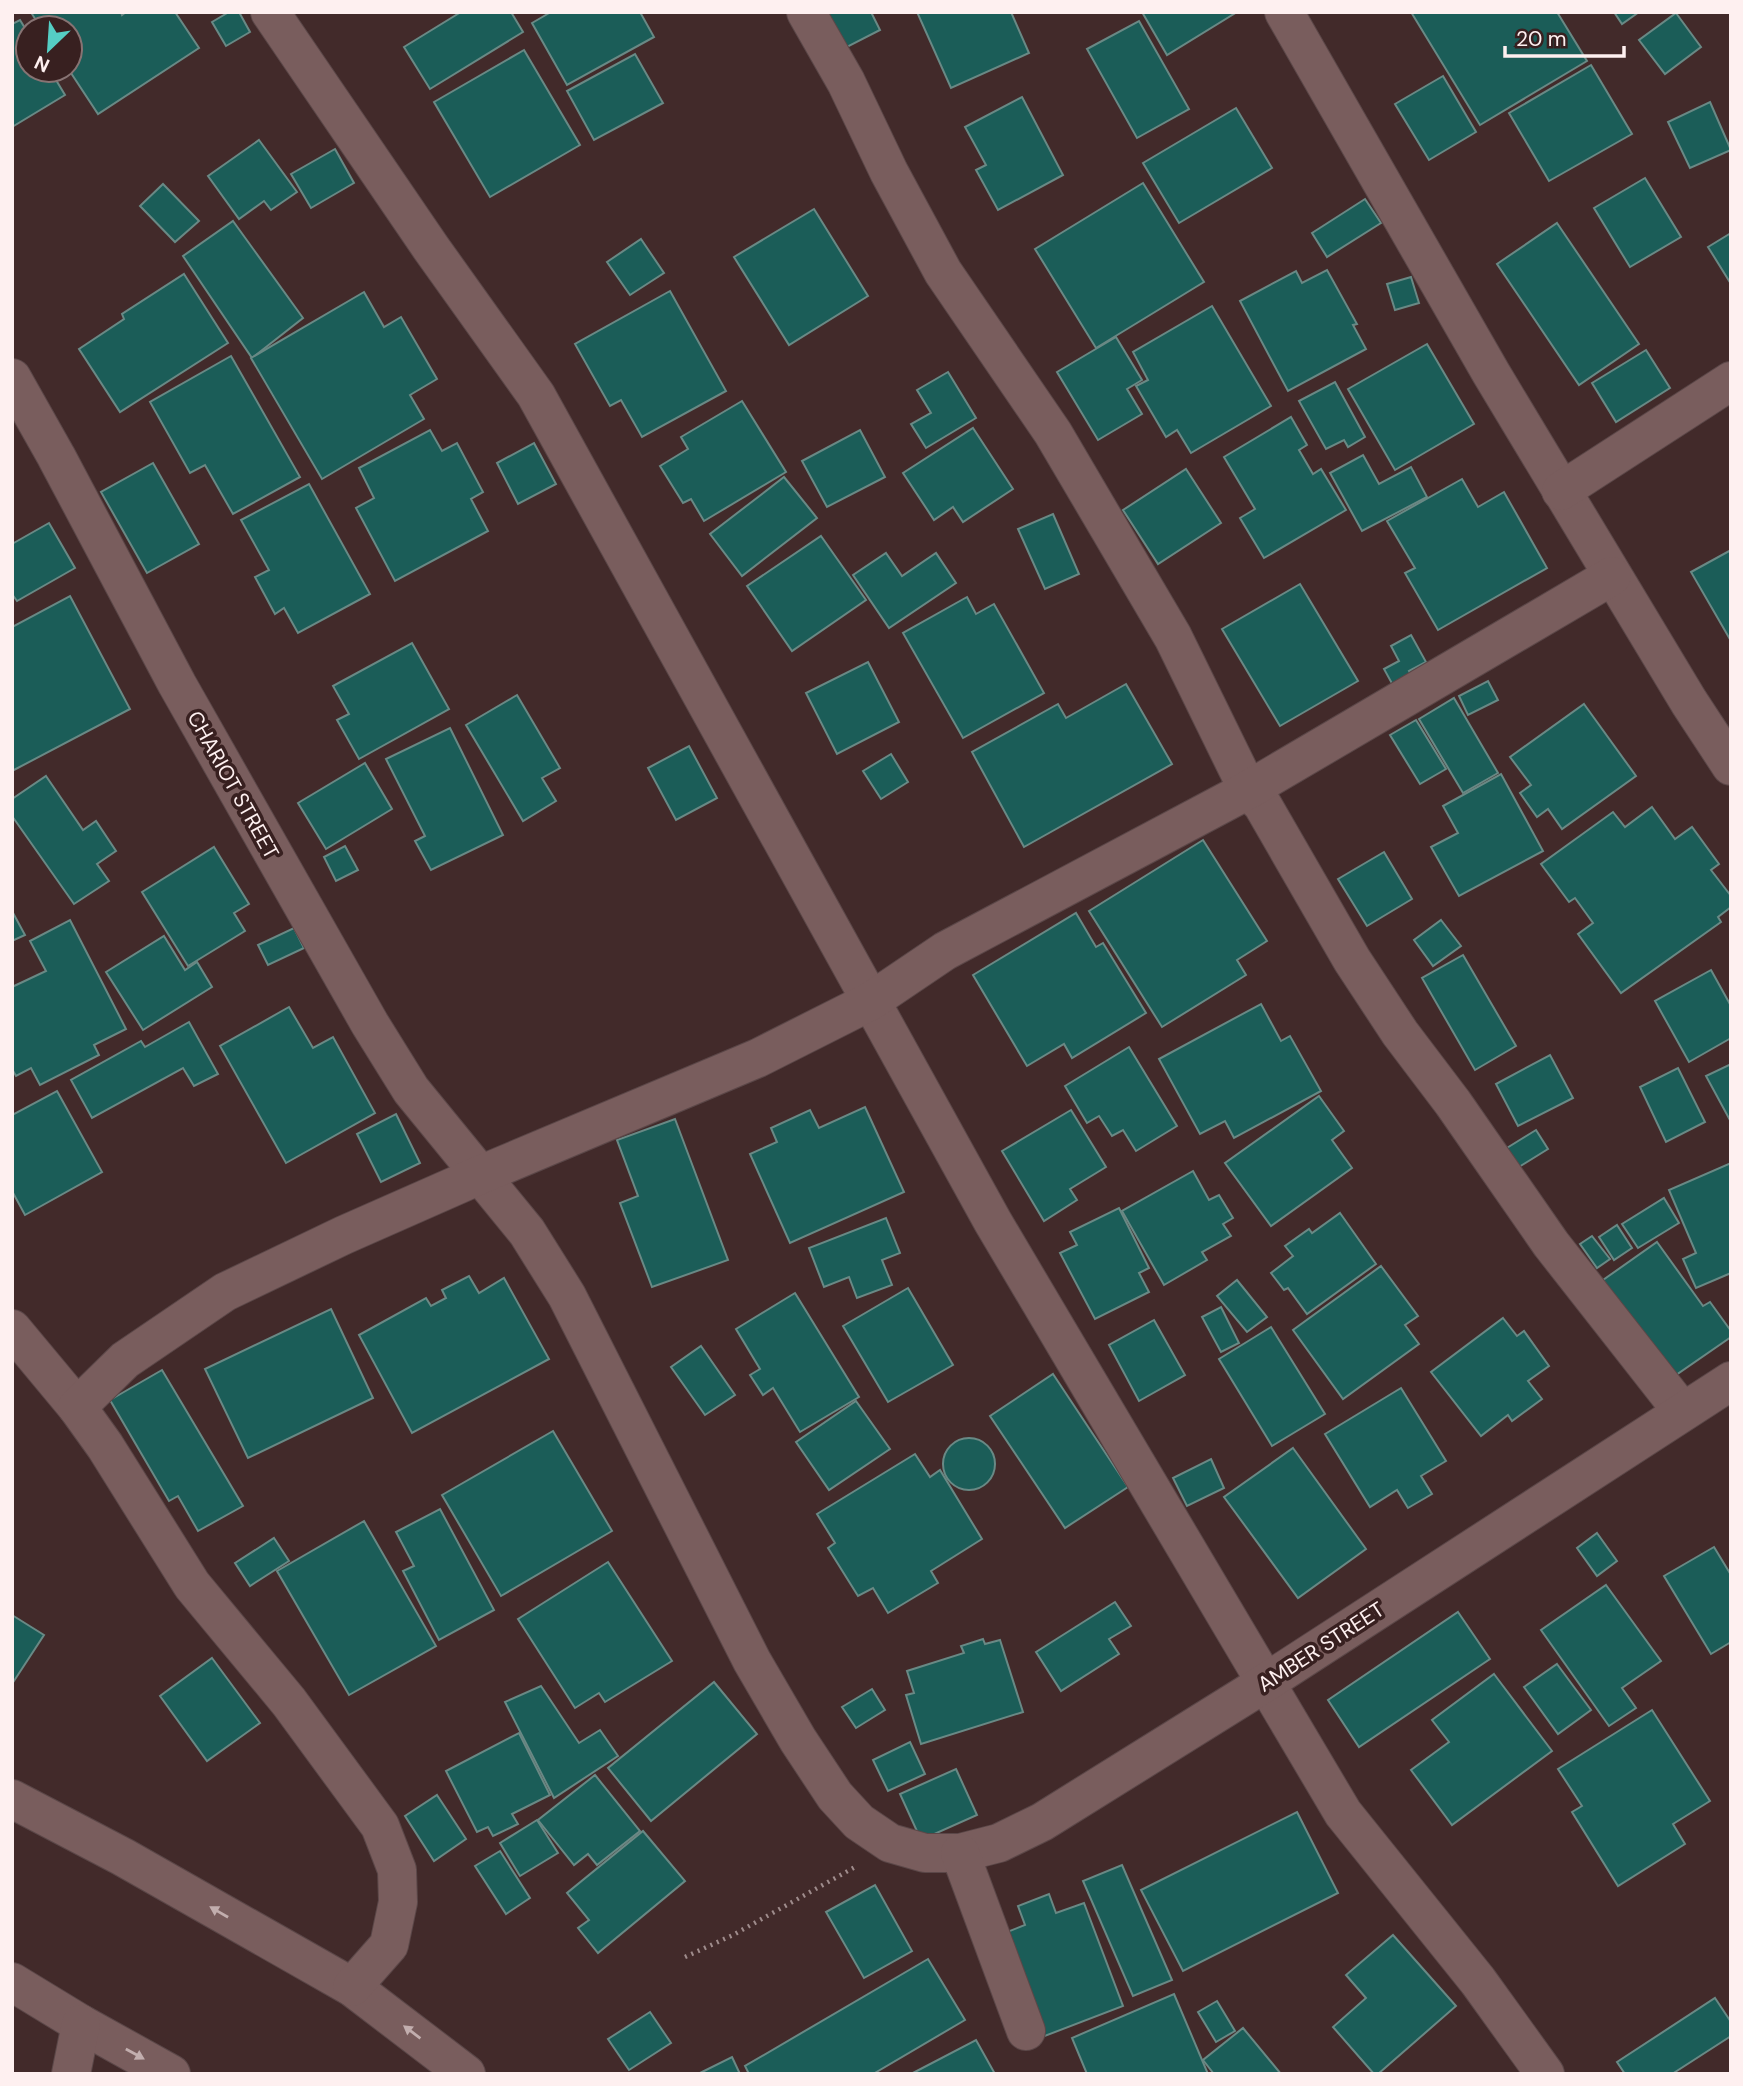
<svg xmlns="http://www.w3.org/2000/svg" width="1743" height="2086" font-family="'DM Sans',sans-serif">
	<style>
		.building { fill: #1b5d58; stroke: #698985; stroke-width: 2 }
		.lines { fill: none; stroke-linecap: round; stroke-linejoin: round }
		.minor-casing { stroke: #5b4748; stroke-width: 40 }
		.path { stroke: #9f8c8c; stroke-width: 4.5; stroke-dasharray: 2 5; stroke-linecap: butt }
		.minor { stroke: #795d5d; stroke-width: 38 }
		.oneway { fill: #c2aeae }
		.labels { text-anchor: middle; dominant-baseline: central; stroke-width: 7; stroke-linejoin: round; paint-order: stroke }
		.street-label { font-size: 21px; fill: #fef0f0; stroke: #382020 }
	</style>
	<rect width="100%" height="100%" fill="#422a2a"/>
	<!-- building -->
	<g class="building">
		<path d="M34,12H121L122,15L126,12H175L199,48L98,114L69,70L70,28H41L32,14Z"/>
		<path d="M229,12H239L250,32L226,46L212,22Z"/>
		<path d="M461,12H511L523,32L430,89L404,47Z"/>
		<path d="M551,12H640L654,37L567,85L532,23Z"/>
		<path d="M827,12H871L880,30L845,48Z"/>
		<path d="M917,12H1011L1029,53L951,88Z"/>
		<path d="M1142,12H1237L1167,55Z"/>
		<path d="M1411,12H1557L1587,61L1480,125Z"/>
		<path d="M1614,12H1639L1622,24Z"/>
		<path d="M1676,13L1701,47L1665,74L1639,40Z"/>
		<path d="M20,20L28,33V70H50L65,95L12,127V24Z"/>
		<path d="M1139,21L1189,109L1137,138L1087,49Z"/>
		<path d="M524,50L580,145L490,197L434,102Z"/>
		<path d="M635,54L663,103L594,140L567,91Z"/>
		<path d="M1591,65L1632,134L1549,181L1509,113Z"/>
		<path d="M1443,76L1476,132L1429,160L1395,104Z"/>
		<path d="M1022,97L1063,175L998,210L976,170L986,165L965,127Z"/>
		<path d="M1710,102L1731,150L1690,168L1668,122Z"/>
		<path d="M1236,108L1272,168L1179,223L1143,163Z"/>
		<path d="M259,140L297,192L271,210L264,201L239,219L208,176Z"/>
		<path d="M335,149L354,183L311,208L291,174Z"/>
		<path d="M1645,178L1681,237L1630,267L1594,208Z"/>
		<path d="M1143,183L1204,282L1096,348L1035,249Z"/>
		<path d="M163,184L199,221L175,242L140,206Z"/>
		<path d="M1365,199L1381,223L1327,257L1312,233Z"/>
		<path d="M814,209L868,296L789,345L734,257Z"/>
		<path d="M233,221L303,318L252,358L183,256Z"/>
		<path d="M1557,223L1639,344L1579,385L1497,264Z"/>
		<path d="M1731,233V284L1708,247Z"/>
		<path d="M641,239L664,273L630,295L607,262Z"/>
		<path d="M1327,270L1357,324L1353,325L1366,349L1288,391L1240,301L1296,271L1302,283Z"/>
		<path d="M184,274L228,343L120,412L79,349L124,319L122,314Z"/>
		<path d="M1411,277L1419,303L1395,310L1387,284Z"/>
		<path d="M670,291L726,391L642,437L621,400L610,406L575,344Z"/>
		<path d="M364,292L384,327L401,317L437,379L410,395L424,419L322,479L251,358Z"/>
		<path d="M1212,306L1271,406L1191,453L1177,430L1166,437L1136,386L1148,380L1133,352Z"/>
		<path d="M1116,337L1142,380L1127,389L1142,414L1098,440L1057,372Z"/>
		<path d="M1427,344L1474,424L1395,470L1348,389Z"/>
		<path d="M1646,350L1670,388L1616,422L1592,383Z"/>
		<path d="M231,356L300,477L233,514L205,465L190,473L150,402Z"/>
		<path d="M948,372L976,418L926,448L911,424L931,413L917,390Z"/>
		<path d="M1335,382L1365,437L1348,447L1344,440L1326,449L1299,401Z"/>
		<path d="M742,401L786,472L704,521L691,499L683,503L660,466L688,449L681,437Z"/>
		<path d="M1291,417L1307,445L1299,450L1313,474L1321,469L1346,510L1264,558L1240,518L1255,509L1224,457Z"/>
		<path d="M973,428L1013,489L963,522L953,507L934,520L903,473Z"/>
		<path d="M430,430L442,451L457,443L483,492L471,499L488,531L395,581L356,508L374,498L359,468Z"/>
		<path d="M860,430L885,477L827,507L802,461Z"/>
		<path d="M534,443L556,484L518,504L497,463Z"/>
		<path d="M1363,455L1379,484L1411,467L1427,497L1362,531L1330,473Z"/>
		<path d="M153,463L199,544L147,573L101,492Z"/>
		<path d="M1186,469L1221,523L1158,564L1123,510Z"/>
		<path d="M784,477L817,518L742,576L710,534Z"/>
		<path d="M1462,479L1478,507L1504,492L1547,568L1438,630L1405,573L1415,568L1387,521Z"/>
		<path d="M309,484L370,594L298,633L284,608L275,614L255,577L269,570L241,520Z"/>
		<path d="M1053,514L1079,574L1045,589L1018,529Z"/>
		<path d="M49,523L75,568L17,601L12,594V544Z"/>
		<path d="M821,536L866,600L792,651L747,586Z"/>
		<path d="M1731,550V641L1691,572Z"/>
		<path d="M886,553L902,576L936,553L956,583L889,628L853,575Z"/>
		<path d="M1300,584L1358,681L1280,726L1222,629Z"/>
		<path d="M70,596L130,709L12,771V627Z"/>
		<path d="M967,597L976,614L994,604L1044,693L963,738L903,633Z"/>
		<path d="M1411,635L1426,662L1409,671L1413,679L1395,689L1384,669L1399,661L1391,646Z"/>
		<path d="M412,643L449,709L359,759L337,720L349,714L333,686Z"/>
		<path d="M868,662L899,722L837,754L806,693Z"/>
		<path d="M1488,681L1498,700L1468,715L1459,696Z"/>
		<path d="M1126,684L1172,764L1024,847L972,752L1058,704L1066,718Z"/>
		<path d="M517,695L560,768L542,778L556,801L523,821L466,725Z"/>
		<path d="M1454,698L1498,773L1463,793L1419,719Z"/>
		<path d="M1584,704L1636,776L1562,829L1548,809L1537,817L1520,793L1531,785L1510,757Z"/>
		<path d="M1416,720L1446,769L1420,784L1390,735Z"/>
		<path d="M450,728L503,835L431,870L415,841L425,836L386,759Z"/>
		<path d="M689,746L717,798L676,820L648,768Z"/>
		<path d="M891,754L908,782L881,799L863,771Z"/>
		<path d="M365,763L392,809L326,849L298,803Z"/>
		<path d="M1501,774L1543,851L1459,896L1431,847L1458,833L1443,806Z"/>
		<path d="M46,776L83,830L96,821L116,851L97,864L109,881L74,904L12,816V799Z"/>
		<path d="M1652,807L1675,839L1692,827L1719,864L1711,870L1731,896V907L1718,917L1721,922L1621,993L1578,934L1593,923L1575,898L1569,902L1541,864L1613,812L1625,827Z"/>
		<path d="M1203,840L1267,941L1237,960L1246,975L1162,1027L1089,911Z"/>
		<path d="M345,846L358,870L336,881L324,857Z"/>
		<path d="M214,847L249,904L234,913L245,931L188,966L142,892Z"/>
		<path d="M1384,852L1412,899L1367,926L1338,879Z"/>
		<path d="M12,911L25,935L12,941Z"/>
		<path d="M1076,913L1096,947L1103,943L1146,1013L1072,1058L1064,1044L1027,1066L973,975Z"/>
		<path d="M70,920L126,1029L94,1045L99,1055L40,1085L31,1068L16,1076L12,1069V987L46,971L30,941Z"/>
		<path d="M1441,920L1461,946L1433,966L1414,940Z"/>
		<path d="M294,928L304,948L268,965L258,945Z"/>
		<path d="M164,936L185,970L197,962L212,987L143,1030L106,972Z"/>
		<path d="M1463,955L1516,1046L1475,1070L1422,978Z"/>
		<path d="M1711,970L1731,1006V1038L1689,1062L1655,1001Z"/>
		<path d="M1261,1004L1281,1041L1290,1036L1321,1091L1234,1138L1225,1121L1200,1134L1159,1059Z"/>
		<path d="M289,1007L313,1048L333,1037L375,1113L286,1163L220,1046Z"/>
		<path d="M189,1022L218,1074L194,1086L183,1068L92,1118L71,1080L141,1041L145,1047Z"/>
		<path d="M1129,1047L1177,1126L1136,1151L1123,1130L1112,1136L1099,1116L1087,1123L1065,1086Z"/>
		<path d="M1550,1055L1573,1098L1518,1126L1496,1084Z"/>
		<path d="M1731,1064V1122L1706,1076Z"/>
		<path d="M1678,1068L1705,1122L1666,1142L1640,1087Z"/>
		<path d="M57,1091L102,1172L25,1215L12,1191V1115Z"/>
		<path d="M1319,1096L1344,1131L1332,1140L1352,1168L1271,1226L1225,1163Z"/>
		<path d="M865,1107L904,1192L790,1243L750,1154L777,1142L771,1128L810,1110L819,1128Z"/>
		<path d="M1071,1110L1106,1167L1070,1189L1077,1200L1044,1221L1002,1151Z"/>
		<path d="M396,1114L420,1163L381,1182L357,1134Z"/>
		<path d="M675,1119L728,1260L652,1287L620,1203L638,1196L617,1140Z"/>
		<path d="M1536,1130L1548,1149L1514,1170L1502,1151Z"/>
		<path d="M1731,1163V1273L1696,1288L1683,1259L1696,1253L1669,1190Z"/>
		<path d="M1193,1171L1209,1200L1219,1195L1233,1218L1223,1224L1231,1236L1202,1252L1207,1260L1164,1285L1122,1211Z"/>
		<path d="M1664,1198L1679,1223L1638,1248L1622,1224Z"/>
		<path d="M1119,1208L1149,1268L1139,1273L1149,1292L1095,1319L1060,1253L1077,1245L1070,1232Z"/>
		<path d="M1340,1213L1376,1264L1307,1314L1288,1288L1284,1290L1271,1273L1293,1256L1285,1246L1309,1229L1312,1233Z"/>
		<path d="M886,1218L900,1253L882,1260L892,1285L857,1298L849,1277L824,1287L809,1248Z"/>
		<path d="M1617,1225L1632,1248L1614,1260L1599,1237Z"/>
		<path d="M1592,1236L1610,1259L1597,1268L1580,1244Z"/>
		<path d="M1657,1242L1703,1306L1710,1302L1731,1331V1337L1673,1377L1603,1280Z"/>
		<path d="M1381,1266L1418,1316L1405,1325L1419,1344L1343,1399L1293,1330Z"/>
		<path d="M469,1276L479,1293L504,1278L549,1359L412,1433L359,1335L426,1298L431,1306L446,1298L442,1290Z"/>
		<path d="M1237,1280L1267,1317L1247,1332L1217,1296Z"/>
		<path d="M908,1288L953,1365L888,1402L843,1326Z"/>
		<path d="M795,1293L859,1397L800,1432L773,1388L763,1395L750,1375L760,1369L736,1329Z"/>
		<path d="M1221,1307L1239,1343L1221,1352L1202,1317Z"/>
		<path d="M331,1309L373,1398L248,1458L205,1369Z"/>
		<path d="M1503,1318L1517,1336L1524,1331L1549,1366L1528,1381L1542,1399L1512,1421L1508,1415L1481,1436L1431,1372Z"/>
		<path d="M1154,1320L1185,1375L1139,1401L1109,1345Z"/>
		<path d="M1271,1327L1325,1414L1272,1446L1219,1359Z"/>
		<path d="M701,1346L735,1395L705,1415L671,1367Z"/>
		<path d="M162,1370L243,1506L198,1531L178,1496L169,1501L110,1400Z"/>
		<path d="M1053,1374L1128,1487L1065,1528L990,1416Z"/>
		<path d="M1401,1388L1446,1461L1421,1476L1432,1494L1408,1508L1397,1490L1370,1507L1325,1434Z"/>
		<path d="M856,1401L890,1449L829,1490L796,1442Z"/>
		<path d="M553,1431L612,1531L501,1596L442,1495Z"/>
		<circle cx="969" cy="1464" r="26"/>
		<path d="M1293,1448L1366,1549L1298,1598L1224,1497Z"/>
		<path d="M915,1454L930,1477L940,1470L982,1539L931,1571L938,1583L888,1613L873,1588L858,1596L828,1548L835,1543L817,1514Z"/>
		<path d="M1211,1459L1224,1488L1187,1506L1173,1478Z"/>
		<path d="M440,1509L494,1610L439,1640L403,1571L414,1566L396,1532Z"/>
		<path d="M364,1521L436,1646L349,1695L277,1571Z"/>
		<path d="M1597,1533L1617,1561L1597,1576L1577,1548Z"/>
		<path d="M274,1538L289,1561L250,1586L235,1563Z"/>
		<path d="M1714,1547L1731,1575V1642L1711,1654L1664,1576Z"/>
		<path d="M608,1562L672,1661L605,1702L599,1693L575,1708L518,1619Z"/>
		<path d="M1606,1585L1661,1661L1622,1688L1636,1708L1609,1726L1541,1630Z"/>
		<path d="M1115,1602L1131,1626L1109,1639L1119,1654L1061,1691L1036,1652Z"/>
		<path d="M1458,1612L1490,1659L1359,1747L1328,1700Z"/>
		<path d="M12,1615L44,1635L12,1684Z"/>
		<path d="M983,1639L985,1644L1000,1640L1023,1712L921,1744L906,1695L914,1693L907,1671L964,1653L961,1646Z"/>
		<path d="M212,1658L260,1723L207,1761L160,1696Z"/>
		<path d="M1557,1664L1591,1710L1558,1734L1524,1687Z"/>
		<path d="M1494,1674L1552,1751L1452,1825L1411,1770L1449,1742L1432,1720Z"/>
		<path d="M714,1682L757,1734L651,1821L608,1768Z"/>
		<path d="M541,1686L579,1743L600,1730L618,1756L554,1798L505,1702Z"/>
		<path d="M872,1689L885,1710L856,1728L842,1707Z"/>
		<path d="M1652,1710L1710,1801L1673,1824L1685,1844L1618,1886L1572,1812L1582,1806L1558,1769Z"/>
		<path d="M519,1733L550,1795L512,1814L518,1824L493,1836L488,1827L477,1832L446,1771Z"/>
		<path d="M910,1742L925,1774L888,1791L873,1760Z"/>
		<path d="M956,1769L977,1815L921,1840L900,1794Z"/>
		<path d="M595,1775L640,1831L597,1865L588,1854L574,1865L538,1820Z"/>
		<path d="M437,1795L466,1839L434,1861L405,1816Z"/>
		<path d="M1297,1812L1338,1893L1183,1971L1141,1890Z"/>
		<path d="M537,1820L558,1853L520,1876L500,1843Z"/>
		<path d="M643,1831L685,1881L598,1953L578,1928L589,1920L567,1893Z"/>
		<path d="M500,1851L530,1898L506,1914L475,1866Z"/>
		<path d="M1122,1865L1172,1980L1133,1996L1083,1881Z"/>
		<path d="M875,1885L912,1951L864,1978L826,1912Z"/>
		<path d="M1049,1894L1056,1913L1084,1903L1123,2006L1042,2037L1002,1934L1025,1925L1018,1906Z"/>
		<path d="M1393,1935L1456,2006L1378,2074H1374L1333,2027L1366,1998L1346,1975Z"/>
		<path d="M928,1959L965,2020L873,2074H749L745,2066Z"/>
		<path d="M1174,1994L1208,2074H1087L1072,2038Z"/>
		<path d="M1715,1998L1731,2022V2036L1672,2074H1625L1617,2062Z"/>
		<path d="M1217,2001L1235,2031L1216,2042L1198,2012Z"/>
		<path d="M650,2012L671,2043L629,2070L608,2039Z"/>
		<path d="M1243,2028L1281,2074H1214L1203,2060Z"/>
		<path d="M976,2040L995,2074H911Z"/>
		<path d="M732,2057L740,2074H698Z"/>
	</g>
	<g class="lines">
		<defs>
			<g id="minor">
				<path d="M270,12L431,248L536,395L993,1222L1343,1813L1478,1981L1545,2074"/>
				<path d="M806,12L846,82L889,172L943,272L1053,433L1173,637L1248,790L1262,804L1352,960L1400,1033L1453,1103L1551,1244L1682,1411"/>
				<path d="M1284,12L1491,373L1689,702L1731,766"/>
				<path d="M12,378L56,456L177,684L370,1024L411,1090L527,1232L567,1296L752,1661L798,1740L835,1796L859,1822L890,1843L925,1853H960L999,1843L1042,1822L1265,1683L1731,1381"/>
				<path d="M1561,491L1731,381"/>
				<path d="M12,1329L77,1407"/>
				<path d="M12,1799L123,1857L352,1987L466,2074"/>
				<path d="M960,1853L1026,2031"/>
				<path d="M12,1982L81,2024L171,2074"/>
				<path d="M352,1987L389,1945L398,1902L397,1870L380,1826L289,1702L192,1585L105,1446L77,1407L125,1360L225,1292L344,1235L480,1175L758,1058L871,1001L945,951L1248,790L1612,576"/>
				<path d="M71,2074L81,2024"/>
			</g>
		</defs>
		<!-- minor casing -->
		<use href="#minor" class="minor-casing"/>
		<!-- path -->
		<path class="path" d="M685,1957L733,1935L855,1867"/>
		<!-- minor -->
		<use href="#minor" class="minor"/>
	</g>
	<!-- one-way arrows -->
	<defs><path id="oneway-solid" d="M-6-.8H1V-3.2L6.5 0L1 3.2V.8H-6Z" transform="scale(1.75)"/></defs>
	<g class="oneway">
		<use href="#oneway-solid" transform="translate(219 1912) rotate(-150)"/>
		<use href="#oneway-solid" transform="translate(412 2032) rotate(-143)"/>
		<use href="#oneway-solid" transform="translate(135 2054) rotate(29)"/>
	</g>
	<g class="labels">
		<!-- street labels -->
		<g class="street-label">
			<text transform="translate(233 785) rotate(61)">CHARIOT STREET</text>
			<text transform="translate(1321 1647) rotate(-33)">AMBER STREET</text>
		</g>
	</g>
	<!-- border -->
	<rect width="1743" height="2086" fill="none" stroke="#fef0f0" stroke-width="28"/>
	<!-- north arrow -->
	<g transform="translate(49 49) rotate(205)"><circle r="33" fill="#382020" stroke="#877373" stroke-width="2"/>
	<path d="M0-5L12 26L0 18L-12 26Z" fill="#55cec4"/>
	<text y="-10" font-size="19" font-weight="bold" text-anchor="middle" fill="#fef0f0">N</text>
	</g>
	<!-- scale -->
	<path d="M1505 46v10h119v-10" fill="none" stroke="#fef0f0" stroke-width="3.5"/>
	<text x="1516" y="46" font-size="21" fill="#fef0f0" stroke="#382020" stroke-width="5" paint-order="stroke">20 m</text>
</svg>
